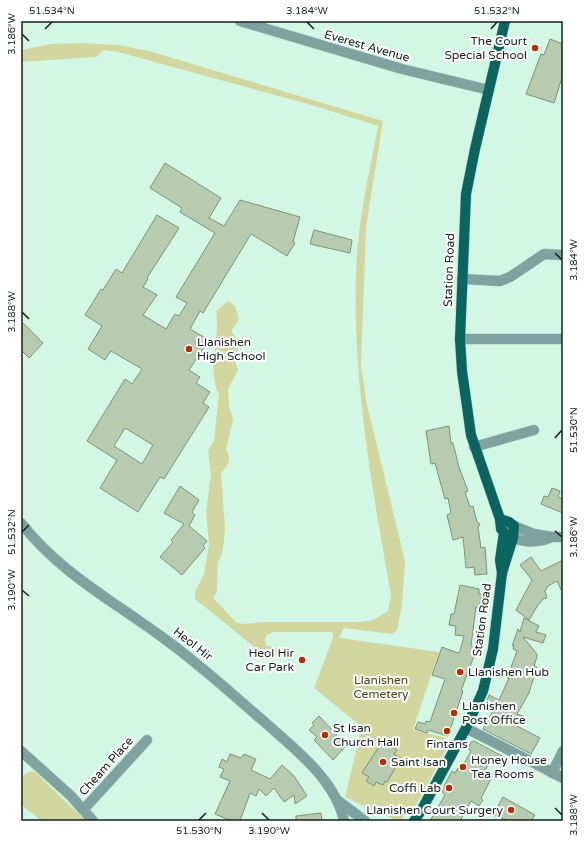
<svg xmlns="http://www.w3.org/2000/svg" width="584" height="842" font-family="'Varela Round',sans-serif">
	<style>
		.green { fill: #d2d7a0 }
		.building { fill: #b6cbaf; stroke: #7e9378; fill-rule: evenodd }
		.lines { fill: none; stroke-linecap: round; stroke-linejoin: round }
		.minor-casing { stroke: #b0d0c1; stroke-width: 11 }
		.major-casing { stroke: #b0d0c1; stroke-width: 11 }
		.minor { stroke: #7ea29f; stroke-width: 10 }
		.major { stroke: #0b6460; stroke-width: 10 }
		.ticks { fill: none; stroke: #13211b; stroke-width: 1.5 }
		.poi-dot { fill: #b72c01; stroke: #fff; stroke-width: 1.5 }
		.labels { text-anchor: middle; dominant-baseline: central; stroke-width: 4; stroke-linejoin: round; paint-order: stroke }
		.poi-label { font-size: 12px; fill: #13211b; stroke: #fff; text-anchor: start }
		.street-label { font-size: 12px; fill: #13211b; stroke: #fff }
		.park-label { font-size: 12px; fill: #434613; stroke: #fff }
		.neatline { fill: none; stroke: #13211b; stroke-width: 1.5 }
		.ticks-label { font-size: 10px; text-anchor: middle; fill: #13211b }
	</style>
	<rect width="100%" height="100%" fill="#d2f7e5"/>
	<!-- green -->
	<g class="green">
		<path d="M79,43L118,45L149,51L383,121L366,227L361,365L367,405L405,561L402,605L397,630L392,634L344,628L339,638L439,652L413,730L447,738L446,744L449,745L415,807L399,821L374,811L345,797L362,727L314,688L333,638V632H273L267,635L265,639L266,645L277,649V655L271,657H267L195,599V592L204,574L209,544L206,512L211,475L208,451L214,440L219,394C209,380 216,345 217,329C217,322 216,316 217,310L228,301C237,305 237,312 239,320L231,331L238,340V350L233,355L238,370L228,389L229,406L233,420L226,449C232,460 229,464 221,473L225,528L223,550L218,563L217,592L213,598L236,622L241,624L263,622H361L373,620L388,611L391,595C371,482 348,357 358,242C362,203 371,164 378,126L308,104L118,52L104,50L96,57L21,62V50L52,44Z"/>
		<path d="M32,771L35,772L86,821H42L21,805V778L26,773Z"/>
	</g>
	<!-- building -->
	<g class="building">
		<path d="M550,39L563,44V74L554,103L526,94L541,54L544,55Z"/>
		<path d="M165,163L221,198L209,218L224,226L240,200L300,217L293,242L295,243L287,256L251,234L203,313L200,311L190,329L209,340L189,370L200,377L196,383L210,392L203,403L209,407L164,479L160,477L138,512L100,488L117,460L87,441L125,379L132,384L142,369L111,351L105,360L88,349L102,326L85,315L101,289L103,290L116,269L122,273L157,215L179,228L147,278L148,279L143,287L157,295L143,315L166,329L175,314L179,316L187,303L176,297L215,233L180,212L182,208L150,188ZM125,428L153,445L142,464L114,446Z"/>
		<path d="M314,230L352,240L350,253L310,244Z"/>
		<path d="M21,321L43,343L29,358L21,350Z"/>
		<path d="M449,426L451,443H453L459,467L468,491L465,492L470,507L473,506L477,522L480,524L478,527L481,548L485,547L487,574L475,575L474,567L466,568L463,537L453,540L447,515L451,513L448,498L445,499L435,463L431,464L426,431Z"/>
		<path d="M180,486L199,500L192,512L195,515L189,526L207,541L203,546L205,548L182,575L160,557L173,542L171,540L184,524L164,513Z"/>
		<path d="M552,488L560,491L558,497L563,499V513L541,504L544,496L548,497Z"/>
		<path d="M531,557L541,571L563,560V594L557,581L548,586L545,591L547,598L543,599L538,605L529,620L516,610L532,580L520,565Z"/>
		<path d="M460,585L479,589V594H482L479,608L476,607L471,646L477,648L461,691H463L448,736L428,730L427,733L415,729L418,722L425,724L426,721L430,722L445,679L432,675L442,647L458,653L460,651L464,636L455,635L456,626L449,625L451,614H454Z"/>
		<path d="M524,618L539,626L536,632L546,635L543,643L523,637L537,654V657L534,666L537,667L529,693L517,714L523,716L517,726L540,738L531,754L483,729L495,707L486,703L489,695L499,700L509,678H507L517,651L513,649L514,646H512L518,629L520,632Z"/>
		<path d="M319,716L336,734L337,739L345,747L333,760L314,740L317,737L309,730L314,725L312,723Z"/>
		<path d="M474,741L504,757L499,766L490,761L483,775L491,779L481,798L483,800L479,806L471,801L460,821H430L445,795L442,792L445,784L452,771L455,773L458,768L461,769L471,751L468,749L471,742Z"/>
		<path d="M382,742L397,750L394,754L401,758L387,782L385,781L383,785L376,782L374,786L366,781L369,777L362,773Z"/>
		<path d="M230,754L241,758L244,754L256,759L251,770L270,779L282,765L294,776L307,796L295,804L294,795L284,802L274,788L266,796L259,789L256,796L250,793L240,821H231L215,814L230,781L220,777L224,769L219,767L222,759L227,762Z"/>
		<path d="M503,797L535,815L531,821H510L493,815Z"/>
		<path d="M321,813L322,821H296V816Z"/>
	</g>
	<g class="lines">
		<defs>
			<g id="minor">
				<path d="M240,21L402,69L489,90"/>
				<path d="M462,279L500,281L510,277L544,254L563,255"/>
				<path d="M460,339H563"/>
				<path d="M474,447L534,430"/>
				<path d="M21,523C61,574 115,602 166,640C202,666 234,696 268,725C297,751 336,781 344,821"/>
				<path d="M552,537C536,544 518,543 504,532L508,528L514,526L534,534L552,537H563"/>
				<path d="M466,728L563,778"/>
				<path d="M21,751L71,796L93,821"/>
				<path d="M552,773L563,751"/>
				<path d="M337,800L365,821"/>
				<path d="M84,809L147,740"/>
			</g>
			<g id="major">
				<path d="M502,573L500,560L504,532L501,529L500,519L471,435L462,371L460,339L466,194L475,149L505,21"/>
				<path d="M414,821L421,811L466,728L483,691L493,649L502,573L513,538L514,526L509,522L500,519"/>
			</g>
		</defs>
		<!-- minor casing -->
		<use href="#minor" class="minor-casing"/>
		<!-- major casing -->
		<use href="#major" class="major-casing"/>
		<!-- minor -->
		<use href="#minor" class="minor"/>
		<!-- major -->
		<use href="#major" class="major"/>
	</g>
	<!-- ticks -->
	<path class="ticks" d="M307,22L314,29M45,29L52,22M491,29L497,22M22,34L29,41M555,253L562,260M22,312L29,319M555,438L562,430M555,531L562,537M22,532L29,525M22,590L29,596M555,808L562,815M262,813L269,820M199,820L206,813"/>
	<!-- markers -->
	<g class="poi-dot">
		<circle cx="535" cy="48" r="4"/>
		<circle cx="189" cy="349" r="4"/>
		<circle cx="302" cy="660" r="4"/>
		<circle cx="460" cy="672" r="4"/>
		<circle cx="454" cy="713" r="4"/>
		<circle cx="447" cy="731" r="4"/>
		<circle cx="325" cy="735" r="4"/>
		<circle cx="383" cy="762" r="4"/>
		<circle cx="463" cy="767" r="4"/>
		<circle cx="449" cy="788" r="4"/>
		<circle cx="511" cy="810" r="4"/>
	</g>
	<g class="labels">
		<!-- poi labels -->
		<g class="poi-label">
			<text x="527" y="41" text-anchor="end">The Court<tspan x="527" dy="14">Special School</tspan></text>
			<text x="197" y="342">Llanishen<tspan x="197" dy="14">High School</tspan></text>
			<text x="294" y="653" text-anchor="end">Heol Hir<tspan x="294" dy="14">Car Park</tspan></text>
			<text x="468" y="672">Llanishen Hub</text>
			<text x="462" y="706">Llanishen<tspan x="462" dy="14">Post Office</tspan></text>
			<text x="333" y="728">St Isan<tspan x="333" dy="14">Church Hall</tspan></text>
			<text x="447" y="744" text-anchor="middle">Fintans</text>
			<text x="471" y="760">Honey House<tspan x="471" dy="14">Tea Rooms</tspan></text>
			<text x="391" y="762">Saint Isan</text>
			<text x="441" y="788" text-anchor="end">Coffi Lab</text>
			<text x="503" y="810" text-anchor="end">Llanishen Court Surgery</text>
		</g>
		<!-- street labels -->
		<g class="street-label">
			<text transform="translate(367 46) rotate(16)">Everest Avenue</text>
			<text transform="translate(449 270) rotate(-88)">Station Road</text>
			<text transform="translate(482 620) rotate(-82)">Station Road</text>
			<text transform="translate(193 644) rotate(38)">Heol Hir</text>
			<text transform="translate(106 766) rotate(-48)">Cheam Place</text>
		</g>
		<!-- park labels -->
		<g class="park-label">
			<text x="381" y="680">Llanishen<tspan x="381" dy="14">Cemetery</tspan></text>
		</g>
	</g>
	<!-- border -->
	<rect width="584" height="842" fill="none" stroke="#ffffff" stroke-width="44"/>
	<rect x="22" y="22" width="540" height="798" class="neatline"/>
	<g class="ticks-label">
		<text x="52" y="14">51.534°N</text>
		<text x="307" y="14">3.184°W</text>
		<text x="497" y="14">51.532°N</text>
		<text transform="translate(11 34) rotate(-90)" y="4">3.186°W</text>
		<text transform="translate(573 260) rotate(-90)" y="4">3.184°W</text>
		<text transform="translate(11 312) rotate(-90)" y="4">3.188°W</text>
		<text transform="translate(573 430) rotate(-90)" y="4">51.530°N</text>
		<text transform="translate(11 532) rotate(-90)" y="4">51.532°N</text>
		<text transform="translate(573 537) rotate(-90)" y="4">3.186°W</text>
		<text transform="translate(11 590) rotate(-90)" y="4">3.190°W</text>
		<text transform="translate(573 815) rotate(-90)" y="4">3.188°W</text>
		<text x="199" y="834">51.530°N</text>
		<text x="269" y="834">3.190°W</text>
	</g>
</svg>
